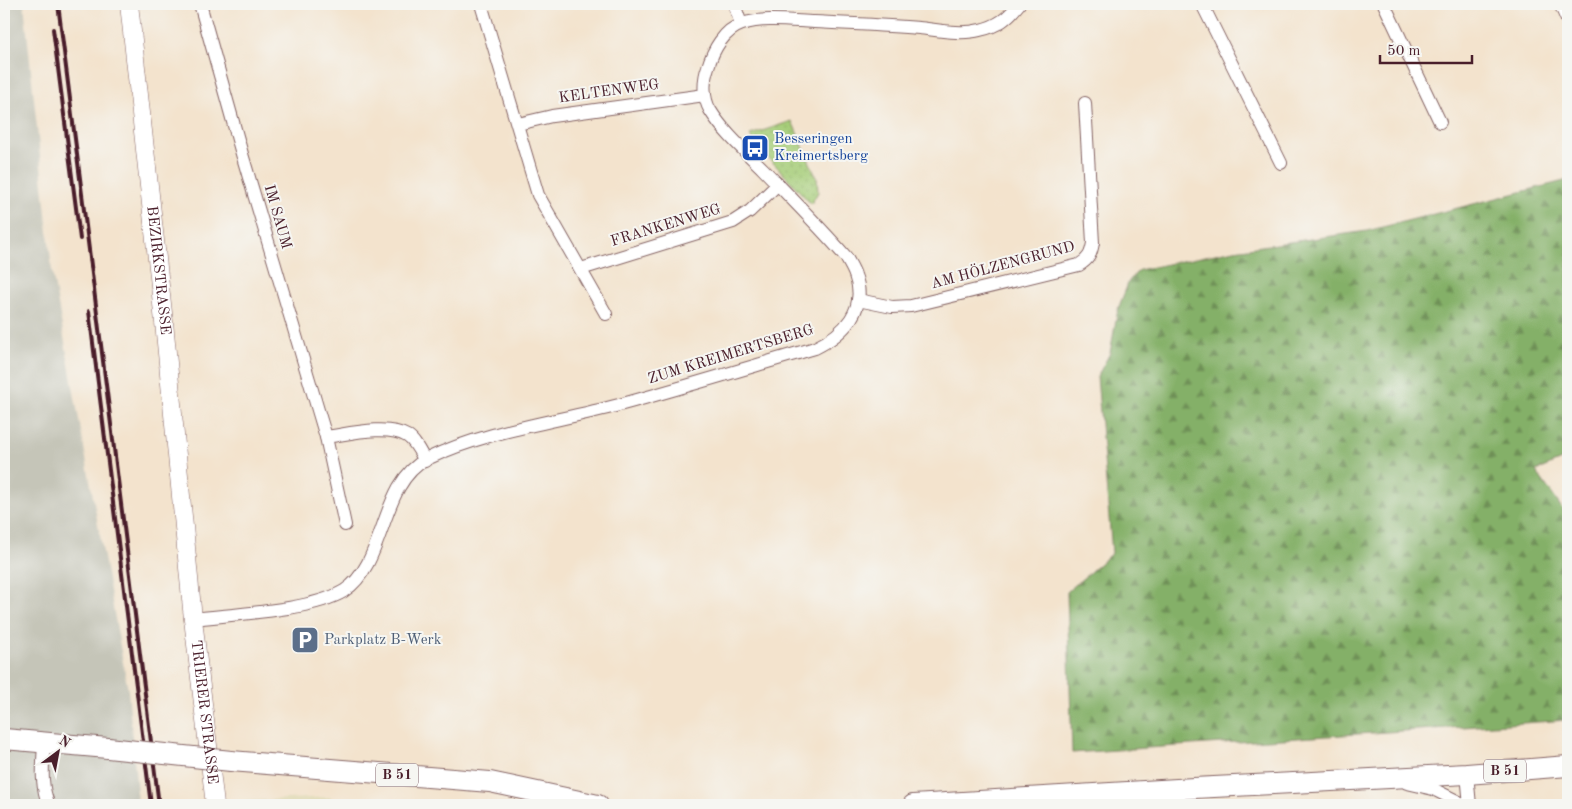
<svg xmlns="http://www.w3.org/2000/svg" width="1572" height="809" font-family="'Old Standard TT',serif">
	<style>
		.built { fill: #e2dcba }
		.industrial { fill: #c5c5b8 }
		.forest { fill: url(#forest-firs); stroke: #67684a }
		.park { fill: url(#park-dots); stroke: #787652 }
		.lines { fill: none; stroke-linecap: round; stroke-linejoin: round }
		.street-casing { stroke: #856464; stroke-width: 14 }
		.secondary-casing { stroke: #856464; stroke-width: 19 }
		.primary-casing { stroke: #856464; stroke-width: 22 }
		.street { stroke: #fff; stroke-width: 12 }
		.secondary { stroke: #fff; stroke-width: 18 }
		.primary { stroke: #fff; stroke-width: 20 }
		.rail { stroke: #4a1f2b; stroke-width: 4 }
		.primary-bridge-casing { stroke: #856464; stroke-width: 22; stroke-linecap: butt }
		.primary-bridge { stroke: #fff; stroke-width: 20 }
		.labels { text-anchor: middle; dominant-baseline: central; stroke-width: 4; stroke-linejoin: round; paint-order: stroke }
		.shield { fill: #f6f6f2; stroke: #7e6067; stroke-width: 1 }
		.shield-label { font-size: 14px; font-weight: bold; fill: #4a1f2b }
		.street-label { font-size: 15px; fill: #4a1f2b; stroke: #f6f6f2 }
		.transit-label { font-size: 15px; fill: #164399; stroke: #f6f6f2; text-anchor: start }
		.service-label { font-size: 15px; fill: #4e5e75; stroke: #f6f6f2; text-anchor: start }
	</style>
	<defs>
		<pattern id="forest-firs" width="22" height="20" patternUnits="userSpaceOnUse" patternTransform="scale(1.25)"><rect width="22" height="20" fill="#84b068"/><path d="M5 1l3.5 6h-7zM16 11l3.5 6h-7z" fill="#6e8f56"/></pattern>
		<pattern id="park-dots" width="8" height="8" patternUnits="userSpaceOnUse" patternTransform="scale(1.25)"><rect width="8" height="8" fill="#a6cd78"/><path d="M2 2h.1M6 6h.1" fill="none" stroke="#90b068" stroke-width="1.8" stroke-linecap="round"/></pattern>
	</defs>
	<rect width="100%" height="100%" fill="#f6f6f2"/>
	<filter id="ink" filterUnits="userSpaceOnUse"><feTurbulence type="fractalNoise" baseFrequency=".02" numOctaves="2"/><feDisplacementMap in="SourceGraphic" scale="10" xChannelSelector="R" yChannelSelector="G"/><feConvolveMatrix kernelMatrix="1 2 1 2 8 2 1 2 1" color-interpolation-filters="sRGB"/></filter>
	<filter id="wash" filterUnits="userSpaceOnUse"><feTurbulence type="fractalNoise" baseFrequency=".0096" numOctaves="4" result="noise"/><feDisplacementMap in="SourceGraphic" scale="20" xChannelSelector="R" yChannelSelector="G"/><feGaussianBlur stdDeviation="1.12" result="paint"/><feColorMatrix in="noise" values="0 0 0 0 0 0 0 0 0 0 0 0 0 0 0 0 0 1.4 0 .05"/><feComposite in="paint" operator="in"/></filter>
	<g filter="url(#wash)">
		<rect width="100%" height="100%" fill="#f3e3cd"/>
		<!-- built -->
		<path class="built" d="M331,797L340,805H201V803Z"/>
		<!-- industrial -->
		<path class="industrial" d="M4,4H24L52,271L128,690L138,805H4Z"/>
		<!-- forest -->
		<path class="forest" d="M1568,180V457L1536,471L1568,517V720L1072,753L1067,592L1112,553L1097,377L1110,353L1118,309L1129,281L1139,270L1234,250L1367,231Z"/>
		<!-- park -->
		<path class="park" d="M792,121L817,179L818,192L811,204L755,143L750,135Z"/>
	</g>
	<g filter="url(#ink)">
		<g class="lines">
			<defs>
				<g id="street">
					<path d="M200,4L242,154L326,437L345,525"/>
					<path d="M481,4L538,195L606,314"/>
					<path d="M734,4L741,24"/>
					<path d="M1202,4L1281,163"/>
					<path d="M1384,4L1440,122"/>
					<path d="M1560,4L1568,22"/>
					<path d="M518,124L552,116L705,95"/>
					<path d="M581,269L733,222L750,211L778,184"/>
					<path d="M858,300L892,307L911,306L1079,265C1089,259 1091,254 1093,243L1085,103"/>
					<path d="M326,437C348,434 387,424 407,436C415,441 420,452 425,461"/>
					<path d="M193,619C233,614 311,611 344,591C387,563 379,483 427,459C487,430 556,422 619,405C685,387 750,367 815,348C844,334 868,309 855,275C853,269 849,263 846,257C820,227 791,198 763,169C745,151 724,133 710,110C703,98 703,80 708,67C713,50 724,30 742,24C764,17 791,21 814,22C849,24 884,25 919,28C938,30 961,35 980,30C998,26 1008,18 1019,4"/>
					<path d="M44,743C43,764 40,785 49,805"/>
					<path d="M1467,774L1470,805"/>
					<path d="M1407,783L1433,789L1465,805"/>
				</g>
				<g id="secondary">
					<path id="s1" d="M129,4L164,322L193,619L215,805"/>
				</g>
				<g id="primary">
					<path d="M4,739L108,748"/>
					<path d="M231,761L490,782L598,805"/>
					<path d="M913,805L1194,788L1467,774L1568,766"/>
				</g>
			</defs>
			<!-- street casing -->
			<use href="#street" class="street-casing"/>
			<!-- secondary casing -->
			<use href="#secondary" class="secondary-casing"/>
			<!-- primary casing -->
			<use href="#primary" class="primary-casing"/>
			<!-- street -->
			<use href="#street" class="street"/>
			<!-- secondary -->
			<use href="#secondary" class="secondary"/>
			<!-- primary -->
			<use href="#primary" class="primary"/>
			<!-- rail -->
			<g class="rail">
				<path d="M58,4L159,805"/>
				<path d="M53,29L80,239"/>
				<path d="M89,311L151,805"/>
			</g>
			<defs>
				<path id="primary-bridge" d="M108,748L231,761"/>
			</defs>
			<!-- primary-bridge casing -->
			<use href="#primary-bridge" class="primary-bridge-casing"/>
			<!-- primary-bridge -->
			<use href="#primary-bridge" class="primary-bridge"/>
		</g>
	</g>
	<!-- icons -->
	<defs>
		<symbol id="bus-square" viewBox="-11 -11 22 22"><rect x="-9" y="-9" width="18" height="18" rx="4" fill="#1a4fb4" stroke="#f6f6f2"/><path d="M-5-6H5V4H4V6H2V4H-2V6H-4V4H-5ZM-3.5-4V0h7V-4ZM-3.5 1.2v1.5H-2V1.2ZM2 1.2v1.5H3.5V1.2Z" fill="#fff"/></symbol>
		<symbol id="parking-square" viewBox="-11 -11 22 22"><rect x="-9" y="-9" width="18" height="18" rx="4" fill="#5c6f8a" stroke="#f6f6f2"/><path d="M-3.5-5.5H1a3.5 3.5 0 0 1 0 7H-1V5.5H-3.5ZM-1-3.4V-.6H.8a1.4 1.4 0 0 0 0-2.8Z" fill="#fff"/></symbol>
	</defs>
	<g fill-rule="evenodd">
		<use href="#bus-square" x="739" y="132" width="32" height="32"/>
		<use href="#parking-square" x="289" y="624" width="32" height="32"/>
	</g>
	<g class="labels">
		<!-- shield labels -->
		<g class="shield">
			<rect x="1484" y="759.5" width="42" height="23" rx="4"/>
			<rect x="376" y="763.5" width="42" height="23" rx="4"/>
		</g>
		<g class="shield-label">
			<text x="1505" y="771">B 51</text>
			<text x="397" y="775">B 51</text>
		</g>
		<!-- street labels -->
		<g class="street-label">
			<text transform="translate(609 92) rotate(-8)">KELTENWEG</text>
			<text transform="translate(277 217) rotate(74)">IM SAUM</text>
			<text transform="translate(666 226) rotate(-17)">FRANKENWEG</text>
			<text transform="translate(1003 266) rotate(-15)">AM HÖLZENGRUND</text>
			<text stroke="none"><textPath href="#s1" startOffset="268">BEZIRKSTRASSE</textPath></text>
			<text transform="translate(731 355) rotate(-17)">ZUM KREIMERTSBERG</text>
			<text stroke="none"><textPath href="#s1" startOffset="712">TRIERER STRASSE</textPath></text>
		</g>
		<!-- transit labels -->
		<g class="transit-label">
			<text x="774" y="139">Besseringen<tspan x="774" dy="17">Kreimertsberg</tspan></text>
		</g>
		<!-- service labels -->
		<g class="service-label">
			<text x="324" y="640">Parkplatz B-Werk</text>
		</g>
	</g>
	<!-- margin -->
	<rect width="1572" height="809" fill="none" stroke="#f6f6f2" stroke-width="20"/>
	<!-- north arrow -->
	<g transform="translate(58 752) rotate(32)" stroke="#f6f6f2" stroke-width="4" paint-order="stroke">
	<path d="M0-4L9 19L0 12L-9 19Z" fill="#4a1f2b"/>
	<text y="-8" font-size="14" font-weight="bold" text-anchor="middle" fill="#4a1f2b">N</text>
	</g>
	<!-- scale -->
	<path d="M1380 55v8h92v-8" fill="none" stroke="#4a1f2b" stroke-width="2.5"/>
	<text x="1387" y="55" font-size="15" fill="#4a1f2b" stroke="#f6f6f2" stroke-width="4" paint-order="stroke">50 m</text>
</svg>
